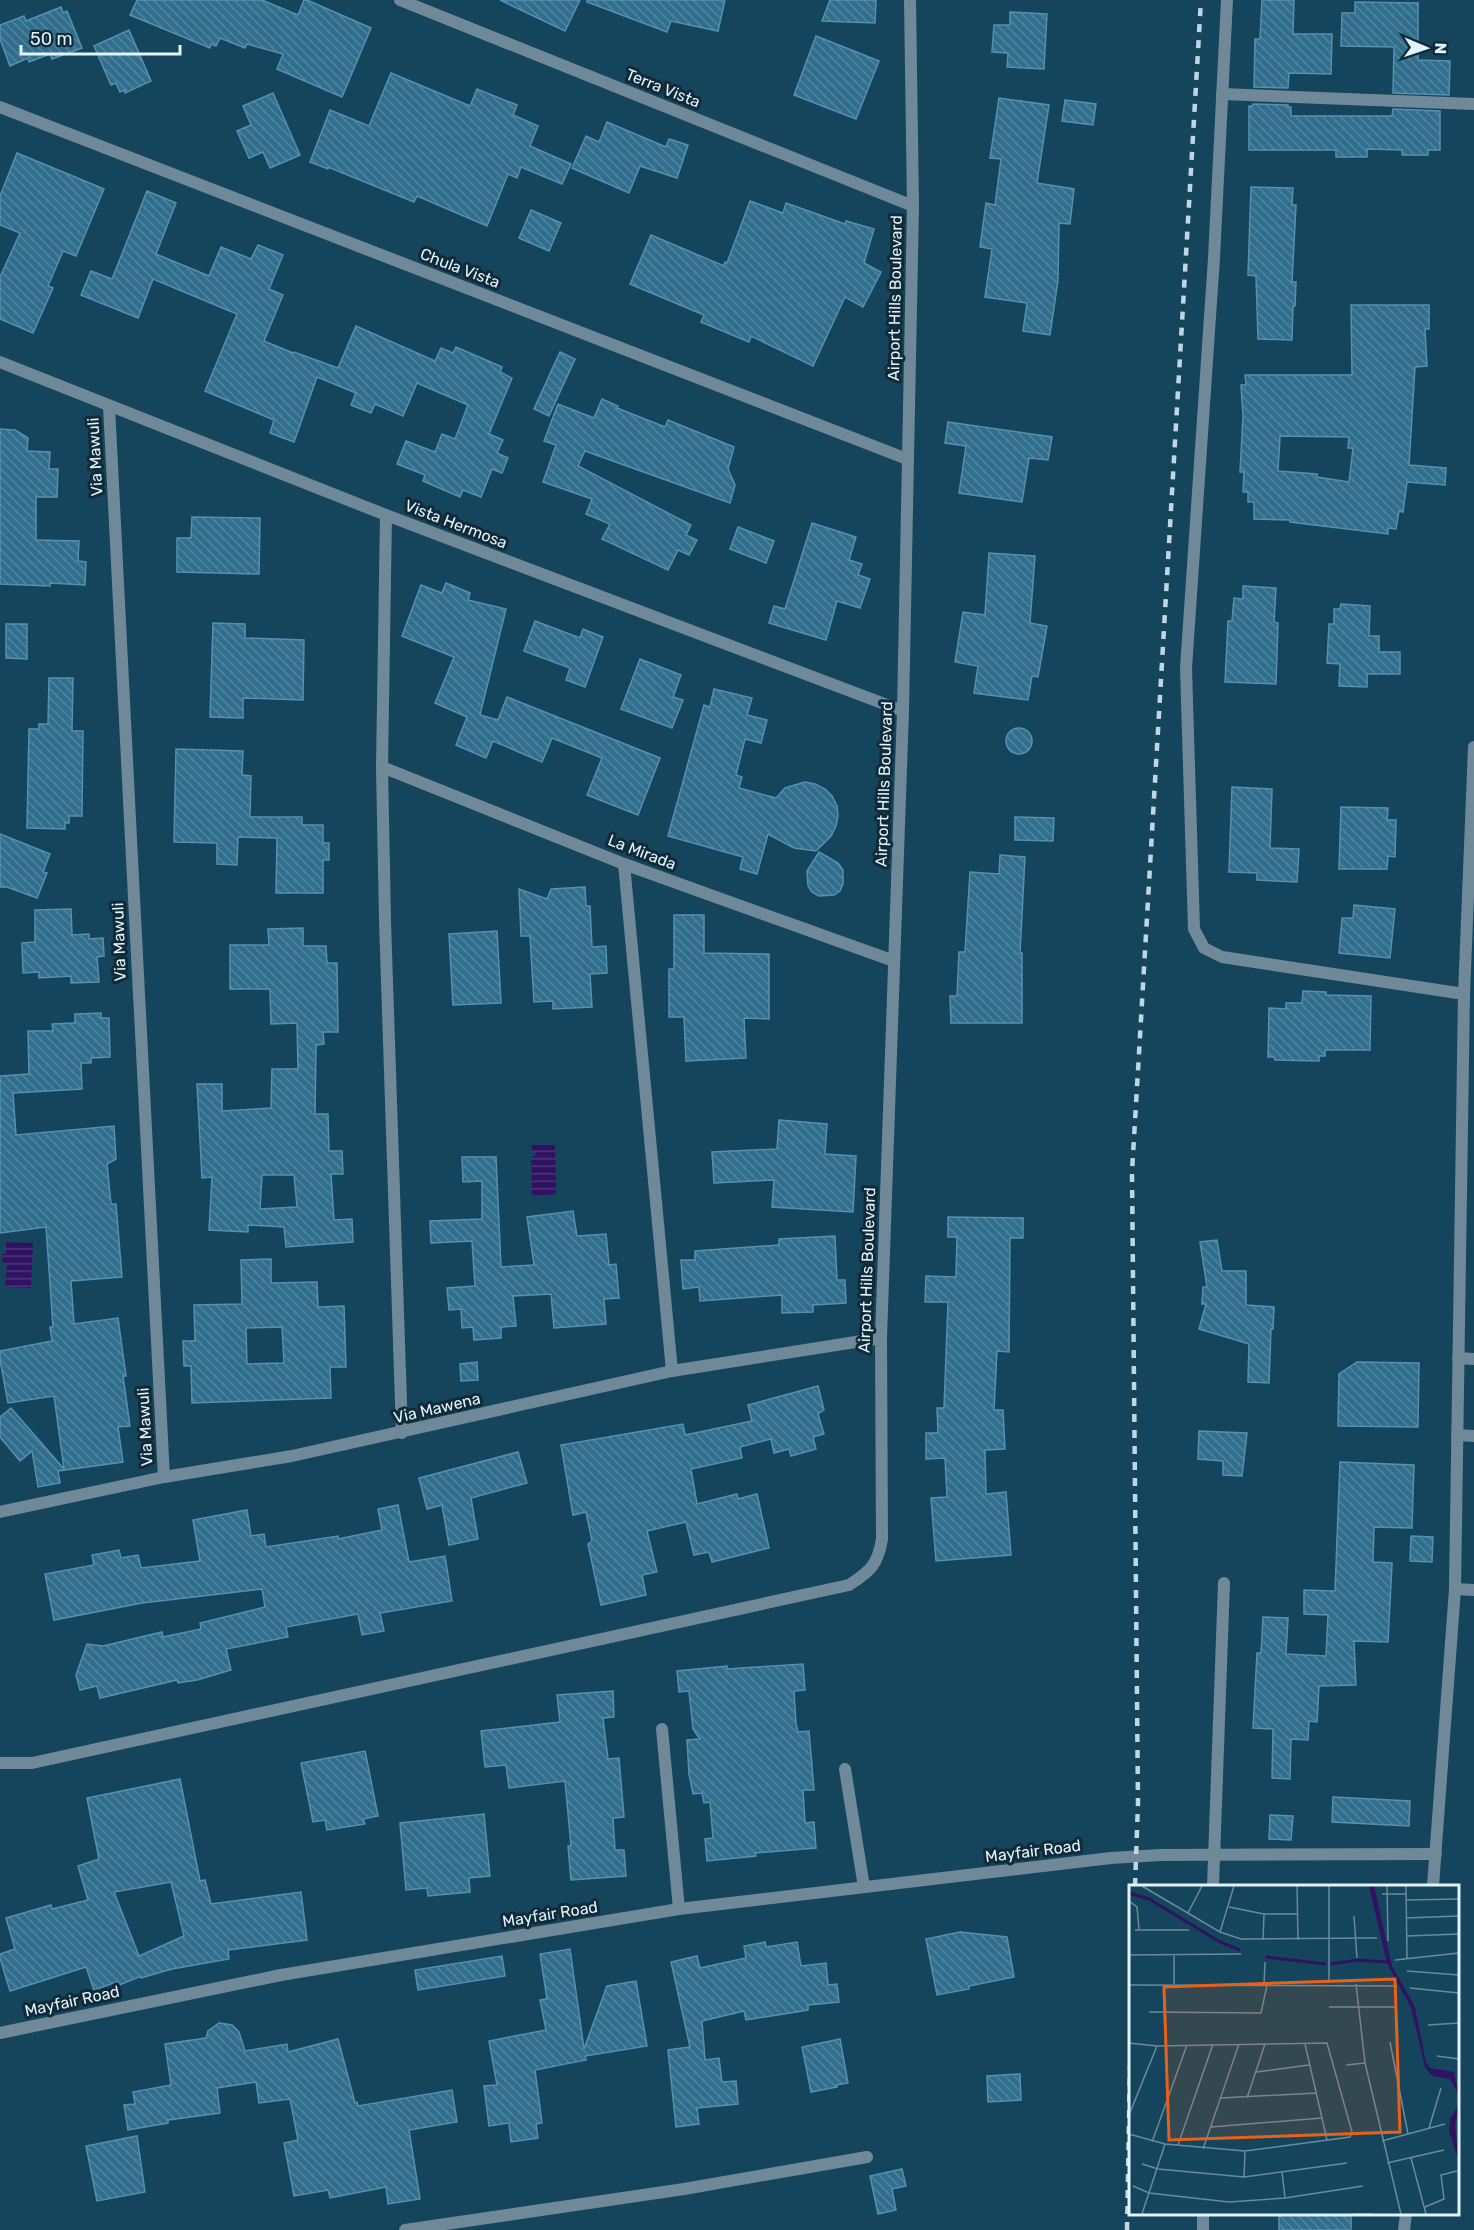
<svg xmlns="http://www.w3.org/2000/svg" width="1474" height="2230" font-family="Rubik,sans-serif">
	<style>
		.water { fill: url(#water-rules) }
		.building { fill: url(#building-back-hatch); stroke: #5491b1; stroke-width: 1.5; fill-rule: evenodd }
		.lines { fill: none; stroke-linecap: round; stroke-linejoin: round }
		.service { stroke: #708998; stroke-width: 12 }
		.minor { stroke: #708998; stroke-width: 12 }
		.rail { stroke: #c0d7e3; stroke-width: 4.5; stroke-dasharray: 8 8; stroke-linecap: butt }
		.labels { text-anchor: middle; dominant-baseline: central; stroke-width: 6; stroke-linejoin: round; paint-order: stroke }
		.street-label { font-size: 16px; fill: #e1f3fd; stroke: #102a37 }
		.inset-river { fill: none; stroke: #301263; stroke-width: 3 }
		.inset-road { fill: none; stroke: #678b9c; stroke-width: 1.5 }
		.view { fill: #e86118; fill-opacity: 0.15; stroke: #e86118; stroke-width: 3 }
		.inset-edge { fill: none; stroke: #e1f3fd; stroke-width: 3 }
	</style>
	<defs>
		<pattern id="water-rules" width="6" height="5" patternUnits="userSpaceOnUse" patternTransform="scale(1.5)"><rect width="6" height="5" fill="#301263"/><path d="M0 2.5h6" fill="none" stroke="#4e357a"/></pattern>
		<pattern id="building-back-hatch" width="6" height="6" patternUnits="userSpaceOnUse" patternTransform="scale(1.5)"><rect width="6" height="6" fill="#316e8d"/><path d="M-1 5l2 2M0 0l6 6M5-1l2 2" fill="none" stroke="#4f839e"/></pattern>
	</defs>
	<rect width="100%" height="100%" fill="#15455c"/>
	<!-- water -->
	<g class="water">
		<path d="M531,1145H555L556,1194L532,1196L531,1157L535,1156L536,1152H533Z"/>
		<path d="M6,1242L33,1243L31,1288L5,1287L7,1263L2,1262V1254H6Z"/>
	</g>
	<!-- building -->
	<g class="building">
		<path d="M137,0H262L298,15L304,0H307L371,28L342,97L277,69L283,54L247,44L245,48L220,38L216,46L211,44L210,48L130,15Z"/>
		<path d="M500,0H580L565,31Z"/>
		<path d="M587,0H725L718,31L671,21L667,32L587,2Z"/>
		<path d="M830,0H876L875,23L822,21Z"/>
		<path d="M1262,0H1294L1293,34H1332L1331,74L1289,73L1288,88L1254,87L1255,39H1260Z"/>
		<path d="M1355,2L1418,3V60L1450,61L1449,95L1393,93L1394,47L1341,46L1342,13H1355Z"/>
		<path d="M61,7L63,13L67,11L82,48L52,59L50,54L29,62L28,58L10,66L0,39V25L24,16L26,21Z"/>
		<path d="M1010,12L1047,14L1044,69L1007,67L1008,53L992,52L994,25H1010Z"/>
		<path d="M129,30L151,81L125,93L124,90L120,92L116,83L111,85L94,46Z"/>
		<path d="M816,36L879,61L856,119L794,95Z"/>
		<path d="M391,73L470,106L477,89L517,105L513,115L538,126L530,146L571,164L562,184L521,167L517,178L508,174L487,226L417,196L414,202L328,167V169L310,162L330,110L369,126Z"/>
		<path d="M273,93L300,155L270,168L263,152L249,158L237,131L251,125L243,106Z"/>
		<path d="M999,98L1049,105L1037,183L1074,189L1070,224L1059,223L1058,280L1050,335L1023,331L1027,303L985,297L992,249L980,247L986,203L995,205L1001,159L990,158Z"/>
		<path d="M1065,100L1096,104L1093,125L1062,121Z"/>
		<path d="M1253,104L1288,105V107H1291V116H1392L1393,109L1440,111V150H1428V155H1402V150L1367,149V157H1336V150H1249V106H1253Z"/>
		<path d="M607,122L666,147L669,139L688,145L677,178L640,166L629,193L572,168L586,136L599,142Z"/>
		<path d="M17,153L104,189L76,256L63,251L48,286L53,288L33,333L0,319V277L20,233L0,225V196Z"/>
		<path d="M1251,187L1293,188L1292,205H1296L1292,282H1296L1295,306H1293L1292,340L1258,339L1256,276L1248,275Z"/>
		<path d="M147,191L176,203L156,254L209,276L221,247L251,259L258,245L283,255L269,289L283,295L264,341L293,353L294,352L338,368L356,326L435,361L441,348L453,353L456,347L502,367L500,372L512,378L489,434L503,440L497,453L508,458L502,473L492,469L481,497L463,490L460,497L423,481L425,475L397,464L406,441L435,452L442,434L455,439L468,405L417,383L403,416L375,404L371,413L351,405L356,393L317,377L294,442L270,433L274,420L205,391L237,314L153,279L138,318L81,295L91,271L112,279Z"/>
		<path d="M750,201L783,213L786,203L845,224L846,221L874,229L864,263L881,272L863,307L845,297L813,366L751,336L749,342L701,322L704,315L630,284L651,235L724,266L725,262L727,263Z"/>
		<path d="M531,210L561,223L549,251L519,238Z"/>
		<path d="M1351,305H1429V329H1425L1427,366L1415,367L1409,465L1446,468L1445,485L1407,482L1403,512L1399,511L1396,529L1388,528V534L1290,522V520L1254,519V502H1248V492H1243L1244,472H1240L1243,416L1241,385H1246L1245,375H1352ZM1280,436L1349,437L1348,448H1353L1349,482L1317,477V474L1278,471Z"/>
		<path d="M560,352L575,359L549,416L534,409Z"/>
		<path d="M602,399L618,406L617,408L665,427L668,420L734,447L728,469L735,485L730,503L585,451L578,466L691,525L686,535L697,540L689,555L678,550L668,570L602,539L610,524L586,514L592,499L543,482L556,445L544,441L558,404L594,418Z"/>
		<path d="M948,422L1052,437L1048,460L1029,458L1022,502L959,493L966,446L945,443Z"/>
		<path d="M0,429L15,430L28,438L27,451L50,452L49,469H58L57,497H36V540L79,541L78,561L86,562L85,585L50,583V586L0,584Z"/>
		<path d="M192,517L260,518L259,574L177,572V538H191Z"/>
		<path d="M812,523L856,537L849,560L862,564L858,575L870,579L860,608L837,601L826,640L769,623L774,606L785,609Z"/>
		<path d="M738,527L774,541L766,563L730,549Z"/>
		<path d="M989,553L1035,556L1030,623L1047,626L1038,677L1032,676L1028,700L974,693L978,666L955,662L963,612L985,615Z"/>
		<path d="M446,583L470,593L468,600L506,609L480,715L498,720L507,697L660,758L638,815L587,795L602,758L552,738L542,762L493,741L486,758L456,745L467,717L435,703L454,657L402,636L421,585L442,593Z"/>
		<path d="M1243,586L1276,588L1274,622L1278,623L1276,684L1225,682L1228,621H1232L1234,598L1243,599Z"/>
		<path d="M1341,604L1370,606L1369,636H1379V652H1400V674H1367V687L1339,686L1340,664L1327,663L1329,624H1334V609H1340Z"/>
		<path d="M535,621L580,638L583,629L603,637L585,687L566,680L570,668L524,651Z"/>
		<path d="M213,623L245,624V638L304,640L303,700L243,698V718L210,717Z"/>
		<path d="M6,624H27V659L6,658Z"/>
		<path d="M640,659L681,675L673,697L683,700L672,728L621,709Z"/>
		<path d="M49,678H73L72,731H83L82,816H69V823H65V829L27,828L29,729H39V724H48Z"/>
		<path d="M714,689L752,698L747,715L767,720L761,743L745,739L736,775L742,777L739,788L776,798L785,788L805,782L815,784L825,789L832,796L837,806L838,816L836,826L831,836L816,851L794,848L768,834L757,874L740,869L743,857L668,836L704,705L710,707Z"/>
		<circle cx="1019" cy="741" r="13"/>
		<path d="M176,749L243,751L242,775L251,776L250,817H302V825H323V843H329V860H323V893H276L277,838L238,837L237,865L217,864V843L174,842Z"/>
		<path d="M1232,787L1272,789L1270,848L1299,849L1297,882L1257,880V873L1229,872Z"/>
		<path d="M1341,807L1388,808L1387,820H1396L1395,857L1388,856L1387,869H1339Z"/>
		<path d="M1015,817L1054,818L1053,841L1015,840Z"/>
		<path d="M0,834L50,854L43,872L47,873L37,898L7,887H0Z"/>
		<path d="M819,852L838,863L843,870V884L840,891L834,895L819,896L812,892L808,886L807,871Z"/>
		<path d="M1000,855L1025,857L1020,953H1022V1023H951L950,996H957L959,952H965L970,872L999,874Z"/>
		<path d="M585,887L586,906H590L592,947L606,946L607,973L590,974L592,1007L553,1009V1001L534,1002L530,936H521L519,889L547,899L551,889Z"/>
		<path d="M1354,905L1395,909L1390,958L1339,953L1342,918H1353Z"/>
		<path d="M71,909L72,935L89,934V939L103,938L104,956L97,957L99,982L71,983V976L39,978V972L23,973L22,943L35,942V910Z"/>
		<path d="M674,915H704V953L769,954V1019L744,1018L746,1058L686,1061L684,1017H669V969H674Z"/>
		<path d="M303,928V946H326L327,963H337L338,1032H323L324,1044L316,1045L315,1114H328L329,1151H342L343,1174H331L334,1220L352,1219L353,1242L286,1247L284,1227L248,1225V1232L209,1230L212,1177L202,1178L197,1084H222V1111L271,1108L272,1069H298L297,1023L271,1024L270,989H230V945H269L268,929ZM262,1175H294L297,1207L260,1209Z"/>
		<path d="M497,931L501,1003L453,1005L449,934Z"/>
		<path d="M1303,991L1326,992V995L1371,996L1370,1050H1325V1056H1319V1061L1275,1060L1274,1057H1268L1269,1008L1286,1009V1003H1302Z"/>
		<path d="M101,1013V1018H109L110,1057L91,1058V1063H81L82,1089L13,1093L16,1135L114,1126L116,1159L107,1164L111,1204H116L122,1277L71,1281L74,1324L118,1318L126,1376H123L130,1426L118,1427L123,1462L58,1471L60,1483L38,1487L32,1451L20,1461L0,1437V1417L11,1408L64,1469L54,1396L8,1403L0,1360V1351L52,1341L50,1327H53L46,1227L0,1233V1076L29,1074L28,1031H53L52,1024L75,1023V1014Z"/>
		<path d="M779,1120L827,1124L825,1154L856,1156L853,1212L772,1207L774,1180L714,1183L712,1152L777,1149Z"/>
		<path d="M462,1157H496L501,1267L534,1265L527,1217L573,1211L577,1236L606,1234L609,1265L616,1264L619,1298L604,1299L606,1324L554,1328L551,1294L513,1296L516,1326L501,1327V1338L474,1340L473,1327L462,1328L461,1309L449,1310L447,1288L475,1286L472,1241L431,1243L430,1221L482,1219V1181L463,1182Z"/>
		<path d="M948,1217L1023,1218V1238H1010L1009,1352L997,1351L994,1410H1003L1005,1449L985,1450L986,1494L1006,1492L1011,1555L936,1561L931,1498L947,1497L945,1458L926,1459V1433H938L937,1408H944L948,1302H925L926,1276L956,1277L957,1237H948Z"/>
		<path d="M835,1236L837,1280H845L846,1303L813,1305V1312L782,1313V1295L700,1301L699,1287L683,1289L681,1260H695V1251L779,1245V1239Z"/>
		<path d="M1217,1240L1222,1271H1246V1305L1274,1307L1273,1329H1271L1269,1383L1248,1382L1249,1344L1199,1329L1206,1304H1202L1203,1287H1207L1200,1242Z"/>
		<path d="M271,1259V1283L317,1282L318,1307L344,1306L346,1367H330L331,1398L192,1403L191,1366H184L183,1341H195L194,1305L242,1304L241,1260ZM282,1327L284,1363L247,1364L246,1328Z"/>
		<path d="M477,1362L478,1380L461,1381L460,1364Z"/>
		<path d="M1357,1362L1419,1363L1418,1427L1338,1426L1339,1374Z"/>
		<path d="M818,1386L824,1410L818,1414L824,1434L813,1437L816,1449L791,1456L789,1449L774,1453L771,1439L740,1447L742,1458L691,1469L697,1504L737,1494L738,1499L757,1494L769,1548L712,1562L709,1552L694,1555L686,1522L647,1531L657,1572L642,1575L646,1595L601,1605L588,1544L592,1541L586,1512L573,1515L561,1445L683,1424L685,1435L752,1421L748,1405Z"/>
		<path d="M1199,1431L1247,1433L1242,1476L1223,1475V1461L1198,1459Z"/>
		<path d="M518,1452L527,1483L471,1498L478,1539L449,1545L442,1505L427,1509L419,1478Z"/>
		<path d="M1340,1462L1414,1465L1412,1528L1374,1527L1373,1562L1392,1563L1388,1642L1354,1641L1356,1685L1319,1686L1317,1722L1309,1721L1308,1740L1291,1739L1290,1779L1272,1778L1273,1729L1253,1728L1257,1653H1261L1263,1617L1288,1618L1286,1654L1326,1656L1328,1615L1304,1614V1590L1335,1591Z"/>
		<path d="M398,1505L409,1562L445,1556L452,1601L380,1613L384,1631L362,1635L358,1614L286,1627L288,1637L226,1649L231,1670L197,1680L178,1683L177,1680L100,1698L97,1686L80,1690L76,1675L87,1644L103,1646L162,1632L163,1637L201,1629L200,1623L265,1607L262,1589L142,1603L54,1620L45,1574L94,1565L92,1555L119,1550L121,1558L138,1555L141,1568L200,1561L193,1520L247,1510L251,1536L264,1534L266,1547L338,1536V1539L382,1530L378,1509Z"/>
		<path d="M1411,1536L1433,1537L1432,1562L1410,1561Z"/>
		<path d="M803,1664L805,1690L794,1691L796,1724L798,1732L809,1731L814,1790H803L805,1823L814,1822L816,1848L755,1853L756,1856L707,1861L705,1839L713,1838L710,1802L704,1803L702,1793L693,1794L689,1774L687,1740L700,1739L693,1729L689,1691L679,1692L677,1671L727,1666V1669Z"/>
		<path d="M613,1691L614,1717L603,1718L608,1759L619,1758L624,1817L613,1818L615,1850H624L626,1876L571,1880L568,1846H571L565,1781L509,1788L506,1765L485,1767L481,1731L560,1722L557,1695Z"/>
		<path d="M365,1751L378,1816L363,1819L365,1824L327,1830L325,1820L313,1822L301,1763Z"/>
		<path d="M180,1779L200,1881L205,1880L211,1904L301,1892L307,1940L228,1950L229,1959L172,1969L141,1978V1976L117,1986L116,1982L94,1990L86,1967L10,1991L0,1958V1954L15,1949L6,1918L51,1905L52,1909L88,1900L78,1866L99,1859L87,1798ZM171,1882L184,1936L139,1956L114,1892Z"/>
		<path d="M1333,1797L1410,1801L1409,1826L1332,1822Z"/>
		<path d="M484,1814L490,1876L469,1878L470,1892L428,1896L427,1888L406,1890L400,1823Z"/>
		<path d="M1270,1815L1293,1816L1291,1840L1269,1839Z"/>
		<path d="M960,1932L1007,1937L1014,1977L969,1986V1989L937,1995L926,1939Z"/>
		<path d="M765,1942L766,1947L797,1942L801,1966L826,1963L828,1985L837,1984L839,2002L808,2005V2010L746,2020L744,2011L702,2021L705,2060L719,2058L722,2082L736,2081L738,2104L697,2108L699,2124L676,2127L668,2050L690,2047L671,1962L697,1956L700,1968L746,1958L744,1946Z"/>
		<path d="M570,1949L584,2049L607,1986L636,1981L647,2046L585,2056L586,2060L535,2070L542,2123L536,2124L538,2138L511,2142L509,2123L489,2126L484,2086L497,2085L489,2041L546,2030L540,2000L547,1999L540,1954Z"/>
		<path d="M502,1956L505,1976L418,1990L415,1970Z"/>
		<path d="M219,2023L232,2025L239,2032L245,2051L287,2044L288,2052L338,2039L355,2103L357,2102L358,2106L452,2090L457,2122L409,2130L420,2199L388,2204L386,2187L330,2198L328,2190L294,2196L284,2143L298,2140L290,2099L259,2103L256,2082L217,2088L220,2113L168,2120V2123L128,2130L124,2105L135,2104L133,2092L171,2085L165,2044L206,2038L208,2031Z"/>
		<path d="M840,2039L848,2083L836,2085L837,2087L811,2092L802,2047Z"/>
		<path d="M1020,2074L1021,2100L988,2102L987,2076Z"/>
		<path d="M137,2136L145,2192L97,2201L86,2146Z"/>
		<path d="M902,2169L906,2186L892,2189L896,2210L878,2214L870,2176Z"/>
		<rect x="1279" y="2214" width="72" height="16"/>
	</g>
	<g class="lines">
		<!-- service -->
		<g class="service">
			<path d="M1222,94L1474,104"/>
			<path d="M1458,1358L1474,1359"/>
			<path d="M1457,1435L1474,1436"/>
		</g>
		<!-- minor -->
		<g class="minor">
			<path d="M400,0L913,206"/>
			<path d="M1227,0L1214,258L1186,668L1194,929L1204,948L1222,957L1464,994"/>
			<path d="M0,107L907,459"/>
			<path d="M0,362L386,515L903,711"/>
			<path d="M109,406C128,763 144,1120 164,1477"/>
			<path d="M386,515L382,767L385,921L402,1433"/>
			<path d="M382,767L624,864L894,961"/>
			<path d="M624,864L672,1371"/>
			<path d="M0,1512L164,1477L292,1456L672,1371L881,1338"/>
			<path d="M1455,1589L1474,1590"/>
			<path d="M662,1729L679,1909"/>
			<path d="M0,1763H32L849,1585C871,1571 878,1564 882,1539L881,1338L903,711L913,206L910,0"/>
			<path d="M845,1769L864,1887"/>
			<path d="M1213,1886L1224,1583"/>
			<path d="M1433,1886L1455,1589L1464,994L1474,747"/>
			<path d="M0,2033L281,1975L679,1909L1111,1858L1160,1855L1436,1854"/>
			<path d="M405,2230L684,2189L867,2157"/>
			<path d="M1203,2230V2214"/>
			<path d="M1404,2230L1406,2214"/>
		</g>
		<!-- rail -->
		<g class="rail">
			<path d="M1135,1886L1138,1803L1132,1172L1201,0"/>
			<path d="M1127,2230L1130,2067"/>
		</g>
	</g>
	<g class="labels">
		<!-- street labels -->
		<g class="street-label">
			<text transform="translate(663 88) rotate(22)">Terra Vista</text>
			<text transform="translate(460 268) rotate(21)">Chula Vista</text>
			<text transform="translate(895 298) rotate(-89)">Airport Hills Boulevard</text>
			<text transform="translate(95 457) rotate(-93)">Via Mawuli</text>
			<text transform="translate(456 524) rotate(21)">Vista Hermosa</text>
			<text transform="translate(884 784) rotate(-88)">Airport Hills Boulevard</text>
			<text transform="translate(642 852) rotate(21)">La Mirada</text>
			<text transform="translate(119 942) rotate(-92)">Via Mawuli</text>
			<text transform="translate(867 1270) rotate(-88)">Airport Hills Boulevard</text>
			<text transform="translate(437 1408) rotate(-13)">Via Mawena</text>
			<text transform="translate(145 1427) rotate(-93)">Via Mawuli</text>
			<text transform="translate(1033 1851) rotate(-7)">Mayfair Road</text>
			<text transform="translate(550 1914) rotate(-9)">Mayfair Road</text>
			<text transform="translate(72 2001) rotate(-12)">Mayfair Road</text>
		</g>
	</g>
	<!-- overview -->
	<g transform="translate(1129 1885)">
		<rect width="330" height="330" fill="#15455c"/>
		<path d="M240,1H245L263,81L286,122L297,177L301,183L325,187L330,211L321,194L303,191L296,182L282,123L258,78ZM330,219L326,241L330,277L320,246L321,234Z" fill="#301263"/>
		<path class="inset-river" d="M0,8L20,14L91,57L111,65M137,72L197,79M202,79L228,75L258,77"/>
		<path class="inset-road" d="M13,1L91,47L112,54L248,53M168,1L169,55M258,1L259,56M277,1L278,73M253,9H277M277,15L330,14M0,16L8,22L10,44M100,22L135,29H168M59,28L73,1M225,31L228,73M277,33L330,31M6,45H60M91,47L105,1M277,51L330,49M134,55L135,29M0,70L112,69M45,70V99M266,75L330,68M278,86L330,90M200,98V1M227,99L236,178L272,329M0,100L268,101M135,100L136,77M281,103L330,108M200,122H268M20,127L132,128L138,100M299,140L330,138M261,157L279,249M0,158L28,161L198,158L223,247L221,252L116,266L36,259L0,249M176,159L198,255M308,171L330,174M217,180L236,178M127,187L180,180M92,213L187,208M118,213L136,159M0,230L28,161M82,242L193,233M300,243L312,203M253,256L316,239M23,257L58,160M49,260L84,159M74,264L110,159M282,273L297,329M258,278L315,265M13,279L29,284L115,292L218,278M153,287L156,313M115,292L116,266M4,301L20,308L100,317L156,313L234,301M296,322L315,314L312,290L328,286M13,329L36,259M224,329H244"/>
		<path class="view" d="M266,94L271,247L40,255L35,102Z"/>
		<rect width="330" height="330" class="inset-edge"/>
	</g>
	<!-- north arrow -->
	<g transform="translate(1426 48) rotate(92)" stroke="#102a37" stroke-width="4.5" paint-order="stroke">
	<path d="M0-4.5L10 22L0 15L-10 22Z" fill="#e1f3fd"/>
	<text y="-9" font-size="16" font-weight="bold" text-anchor="middle" fill="#e1f3fd">N</text>
	</g>
	<!-- scale -->
	<path d="M21 45v9h159v-9" fill="none" stroke="#e1f3fd" stroke-width="3"/>
	<text x="30" y="45" font-size="18" fill="#e1f3fd" stroke="#102a37" stroke-width="4.5" paint-order="stroke">50 m</text>
</svg>
